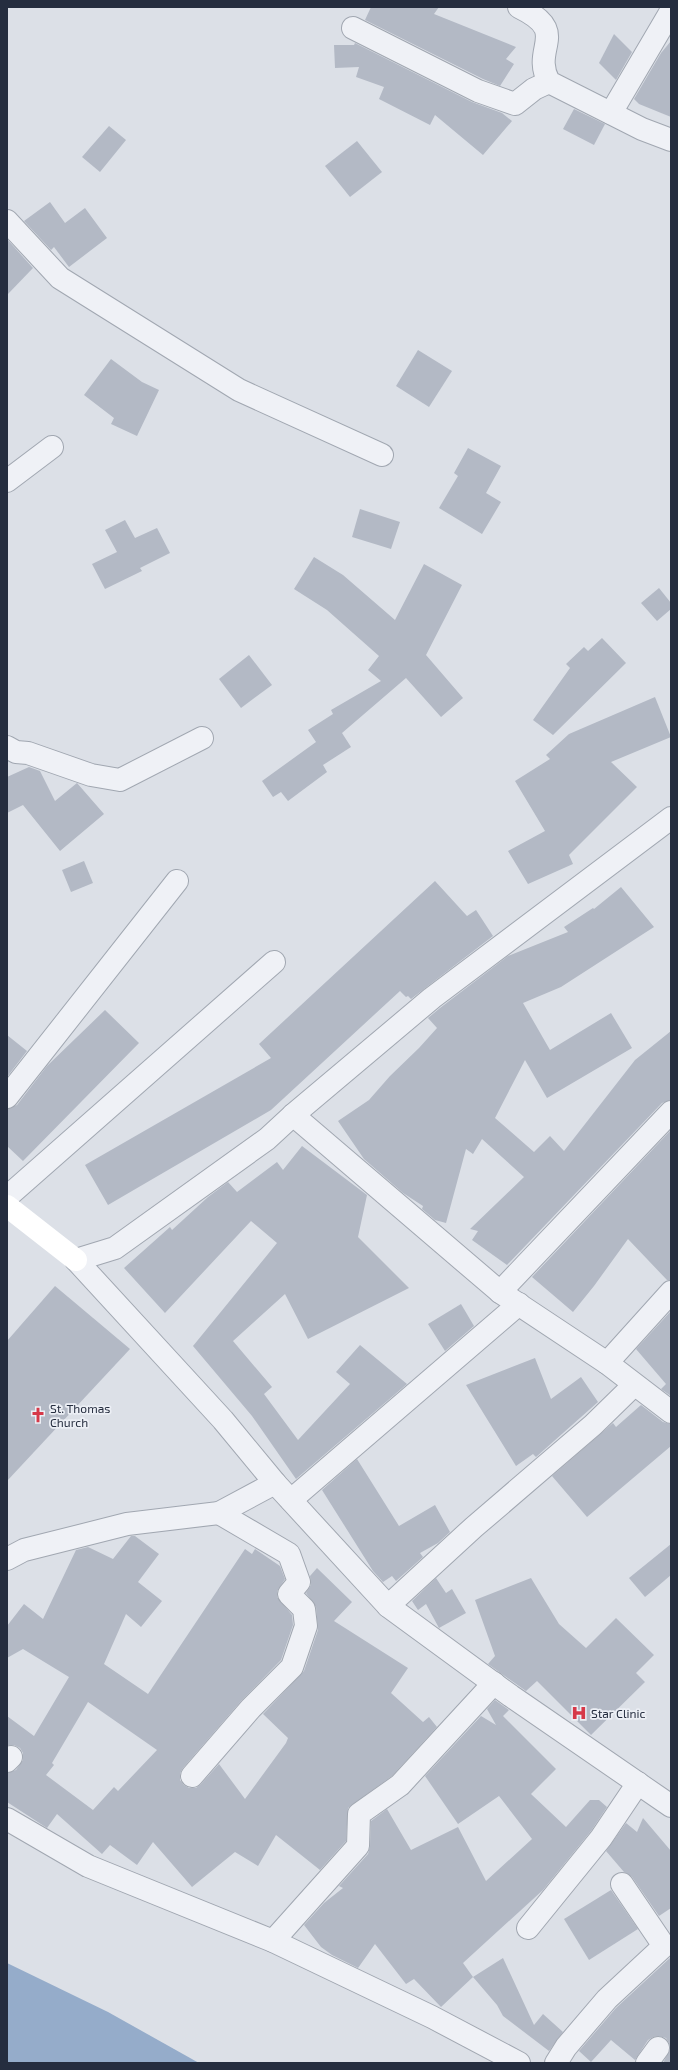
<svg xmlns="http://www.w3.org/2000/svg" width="678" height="2070" font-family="'Exo 2',sans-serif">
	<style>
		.water { fill: #95acca }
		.building { fill: #b3b9c5; fill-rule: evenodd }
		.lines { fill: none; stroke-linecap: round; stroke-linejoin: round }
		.minor-casing { stroke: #a1a7b1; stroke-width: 24 }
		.tertiary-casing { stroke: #a1a7b1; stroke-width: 24 }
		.minor { stroke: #eff1f6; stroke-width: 22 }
		.tertiary { stroke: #eff1f6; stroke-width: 22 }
		.secondary { stroke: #fff; stroke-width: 22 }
		.labels { text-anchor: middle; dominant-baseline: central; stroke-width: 3.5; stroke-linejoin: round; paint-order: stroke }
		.poi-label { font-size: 12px; fill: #252d3f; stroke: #eceff5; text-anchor: start }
	</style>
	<rect width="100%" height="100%" fill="#dce0e7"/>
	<!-- water -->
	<path class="water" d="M7,1963L108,2012L199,2063H7Z"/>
	<!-- building -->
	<g class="building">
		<path d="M371,7H439L434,14L516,47L506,59L514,64L500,86L483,79L365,20Z"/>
		<path d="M614,34L632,52L616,80L599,63Z"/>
		<path d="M671,41V117L639,104L634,99L661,53Z"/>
		<path d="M355,43L472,102L502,113L512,121L483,155L435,115L430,125L379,99L384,87L356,77L359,67L335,68L334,45H354Z"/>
		<path d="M574,109L605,124L594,145L563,129Z"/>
		<path d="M109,126L126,140L100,172L82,157Z"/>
		<path d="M357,141L382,172L350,197L325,166Z"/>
		<path d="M50,202L65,223L85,208L107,238L69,267L54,247L51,250L24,221Z"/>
		<path d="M7,239L33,268L7,295Z"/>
		<path d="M418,350L452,371L429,407L396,386Z"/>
		<path d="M111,359L142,382L159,390L137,436L111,424L114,418L84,395Z"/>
		<path d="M468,448L501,466L486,493L501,502L482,534L439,508L458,476L454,473Z"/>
		<path d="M360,509L400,522L391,549L352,537Z"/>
		<path d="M125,520L135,538L157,528L170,553L140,568L142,571L105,589L92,564L117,552L105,530Z"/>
		<path d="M314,557L343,575L395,620L424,564L462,585L426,655L463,698L441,717L406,678L342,733L351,747L323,765L327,772L288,801L281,792L273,797L262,781L316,742L308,730L333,714L331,710L381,681L368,670L379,656L327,610L294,589Z"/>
		<path d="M659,588L671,603V609L657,621L641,603Z"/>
		<path d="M602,638L626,663L553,735L533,720L570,668L566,664L584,647L588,651Z"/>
		<path d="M249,655L272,685L241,708L219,679Z"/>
		<path d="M655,697L671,737L611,762L637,787L569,855L573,864L528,884L508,851L545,831L515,781L550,759L546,755L569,734Z"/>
		<path d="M29,767L40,771L55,801L77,783L104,814L60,851L23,805L7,813V777Z"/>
		<path d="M84,861L93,883L71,892L62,870Z"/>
		<path d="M435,881L467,916L476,910L493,936L411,999L408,996L406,997L400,991L271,1110L108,1205L85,1165L271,1058L259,1044Z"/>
		<path d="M621,887L654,927L561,987L523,1003L550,1050L611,1013L632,1048L547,1098L525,1060L495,1118L534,1152L550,1136L564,1151L635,1060L671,1031V1100L662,1103L507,1265L472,1240L478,1231L470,1229L524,1177L482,1139L473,1154L466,1149L446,1223L435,1220L422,1209L423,1206L403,1193L364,1159L338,1121L369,1100L390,1076L419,1048L437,1028L428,1018L440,1008L508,956L568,932L564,927L593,908L594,909Z"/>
		<path d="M105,1010L139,1043L23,1161L7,1146V1109L17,1105L47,1066Z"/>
		<path d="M7,1035L27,1051L7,1077Z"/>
		<path d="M671,1130V1280H667L628,1239L594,1286L573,1312L532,1277Z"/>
		<path d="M302,1146L367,1195L358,1237L409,1288L308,1339L285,1294L233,1341L272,1387L264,1394L298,1440L350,1384L336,1372L360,1345L407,1384L296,1479L252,1416L193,1346L277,1243L251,1221L165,1313L124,1268L170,1227L172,1230L208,1197L228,1182L237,1192L277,1162L283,1170Z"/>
		<path d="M55,1286L130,1349L7,1481V1341Z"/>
		<path d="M461,1304L474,1326L445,1351L428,1324Z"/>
		<path d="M671,1311V1396L661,1389L666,1384L636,1349Z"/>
		<path d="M535,1358L551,1399L581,1377L598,1402L536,1457L533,1454L516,1466L466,1385Z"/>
		<path d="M641,1405L663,1422L671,1424V1446L587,1517L552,1476L613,1423L616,1427Z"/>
		<path d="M357,1459L399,1526L435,1505L450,1532L438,1543L420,1553L423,1557L396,1581L392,1576L383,1582L373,1571L322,1490Z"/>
		<path d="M131,1536H135L159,1554L138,1582L162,1601L141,1627L126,1614L104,1664L148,1694L245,1549L252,1554L255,1549L280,1566L285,1579L277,1591V1597L292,1615L293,1625L281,1660L242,1700L183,1768L180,1773V1780L184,1785L189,1788H196L201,1784L219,1764L245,1799L286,1743L288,1738L263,1714L304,1671L318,1630L316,1607L306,1593L311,1585L310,1576L317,1568L352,1602L334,1621L408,1668L391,1693L423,1722L429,1717L437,1727L392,1776L348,1808L346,1841L320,1870L276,1835L258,1866L235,1852L192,1887L153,1842L137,1865L110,1845L102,1854L57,1814L47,1828L7,1802V1773L16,1770L23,1760V1753L20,1748L14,1745H7V1716L34,1736L69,1677L23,1649L7,1658V1626L24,1604L43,1619L76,1550L88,1547L113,1559ZM88,1702L157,1750L118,1791L114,1787L93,1810L46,1775L54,1765L52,1763Z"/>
		<path d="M671,1544V1575L645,1597L629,1578Z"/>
		<path d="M436,1578L446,1593L452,1589L466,1613L439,1628L426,1604L418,1610L412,1601Z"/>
		<path d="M531,1578L559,1624L586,1648L616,1618L654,1655L636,1673L645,1682L591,1735L537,1681L526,1691L488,1664L495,1656L475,1600Z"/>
		<path d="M495,1700L509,1710L503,1716L556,1769L531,1794L566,1827L590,1800H599L607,1807L591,1831L543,1890L463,1963L473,1977L503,1958L534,2025L543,2014L563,2032L549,2051L503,2016L497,2005L473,1977L441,2007L414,1979L406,1984L375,1944L358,1968L332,1955L321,1947L304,1925L324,1903L343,1888L339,1886L368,1854L370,1846L371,1821L387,1809L411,1850L458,1827L486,1881L532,1839L499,1796L458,1824L425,1776L481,1716L496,1725L487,1709Z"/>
		<path d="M643,1818L671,1851V1908L659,1916L632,1877L624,1872L606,1851L626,1823L637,1832Z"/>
		<path d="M611,1890L638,1929L589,1960L564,1919Z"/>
		<path d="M671,1957V2063H663L670,2049L669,2043L666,2038L659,2036L653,2037L648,2040L635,2060L611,2040L591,2062L579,2051L616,2008Z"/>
	</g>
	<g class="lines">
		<defs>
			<g id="minor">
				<path d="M519,7C572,33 530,47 549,82L642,129L671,140"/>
				<path d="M353,28L478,91L515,104L534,89L549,82"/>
				<path d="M611,113L671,11"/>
				<path d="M7,221L60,278L239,390L382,455"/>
				<path d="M7,481L52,447"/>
				<path d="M7,747L16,752L28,753L91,775L120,780L202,738"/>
				<path d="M7,1097L177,881"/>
				<path d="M293,1115L500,1292L607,1363L671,1412"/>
				<path d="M7,1197L274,962"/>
				<path d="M76,1260L223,1420L275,1483L388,1606L511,1696L671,1806"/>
				<path d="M500,1292L671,1112"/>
				<path d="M607,1363L671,1292"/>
				<path d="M291,1500L519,1304"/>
				<path d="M7,1559L24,1550L127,1524L219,1513L275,1483"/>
				<path d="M388,1606L474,1527L593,1425L634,1385"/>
				<path d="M7,1761L11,1757"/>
				<path d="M192,1776L251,1708L292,1667L306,1626L304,1609L289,1594L299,1582L289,1554L219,1513"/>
				<path d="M7,1819L88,1866L273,1941L432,2017L519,2063"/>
				<path d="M528,1928L601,1838L638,1783"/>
				<path d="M273,1941L358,1846L359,1814L400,1785L494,1683"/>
				<path d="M556,2063L566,2047L607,1999L664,1946L622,1884"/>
				<path d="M647,2063L658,2048"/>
			</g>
			<path id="tertiary" d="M76,1260L115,1248L267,1139L293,1115L432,998L671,818"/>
		</defs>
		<!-- minor casing -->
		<use href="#minor" class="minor-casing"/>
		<!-- tertiary casing -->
		<use href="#tertiary" class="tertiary-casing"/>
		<!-- minor -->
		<use href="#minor" class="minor"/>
		<!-- tertiary -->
		<use href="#tertiary" class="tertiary"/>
		<!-- secondary -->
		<path class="secondary" d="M7,1206L76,1260"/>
	</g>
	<!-- icons -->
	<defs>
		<symbol id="church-bare" viewBox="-9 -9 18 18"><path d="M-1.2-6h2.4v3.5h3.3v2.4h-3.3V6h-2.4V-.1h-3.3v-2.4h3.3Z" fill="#d63848" stroke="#eceff5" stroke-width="2.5" paint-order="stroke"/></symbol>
		<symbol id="hospital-bare" viewBox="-9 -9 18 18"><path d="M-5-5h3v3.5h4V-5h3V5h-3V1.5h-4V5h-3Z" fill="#d63848" stroke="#eceff5" stroke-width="2.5" paint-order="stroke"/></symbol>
	</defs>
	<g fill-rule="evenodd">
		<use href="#church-bare" x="27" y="1404" width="22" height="22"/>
		<use href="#hospital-bare" x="568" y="1702" width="22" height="22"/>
	</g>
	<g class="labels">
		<!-- poi labels -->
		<g class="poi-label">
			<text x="50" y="1408">St. Thomas<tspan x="50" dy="14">Church</tspan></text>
			<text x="591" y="1713">Star Clinic</text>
		</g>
	</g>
	<!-- border -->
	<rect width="678" height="2070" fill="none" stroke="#252d3f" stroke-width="16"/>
</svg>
